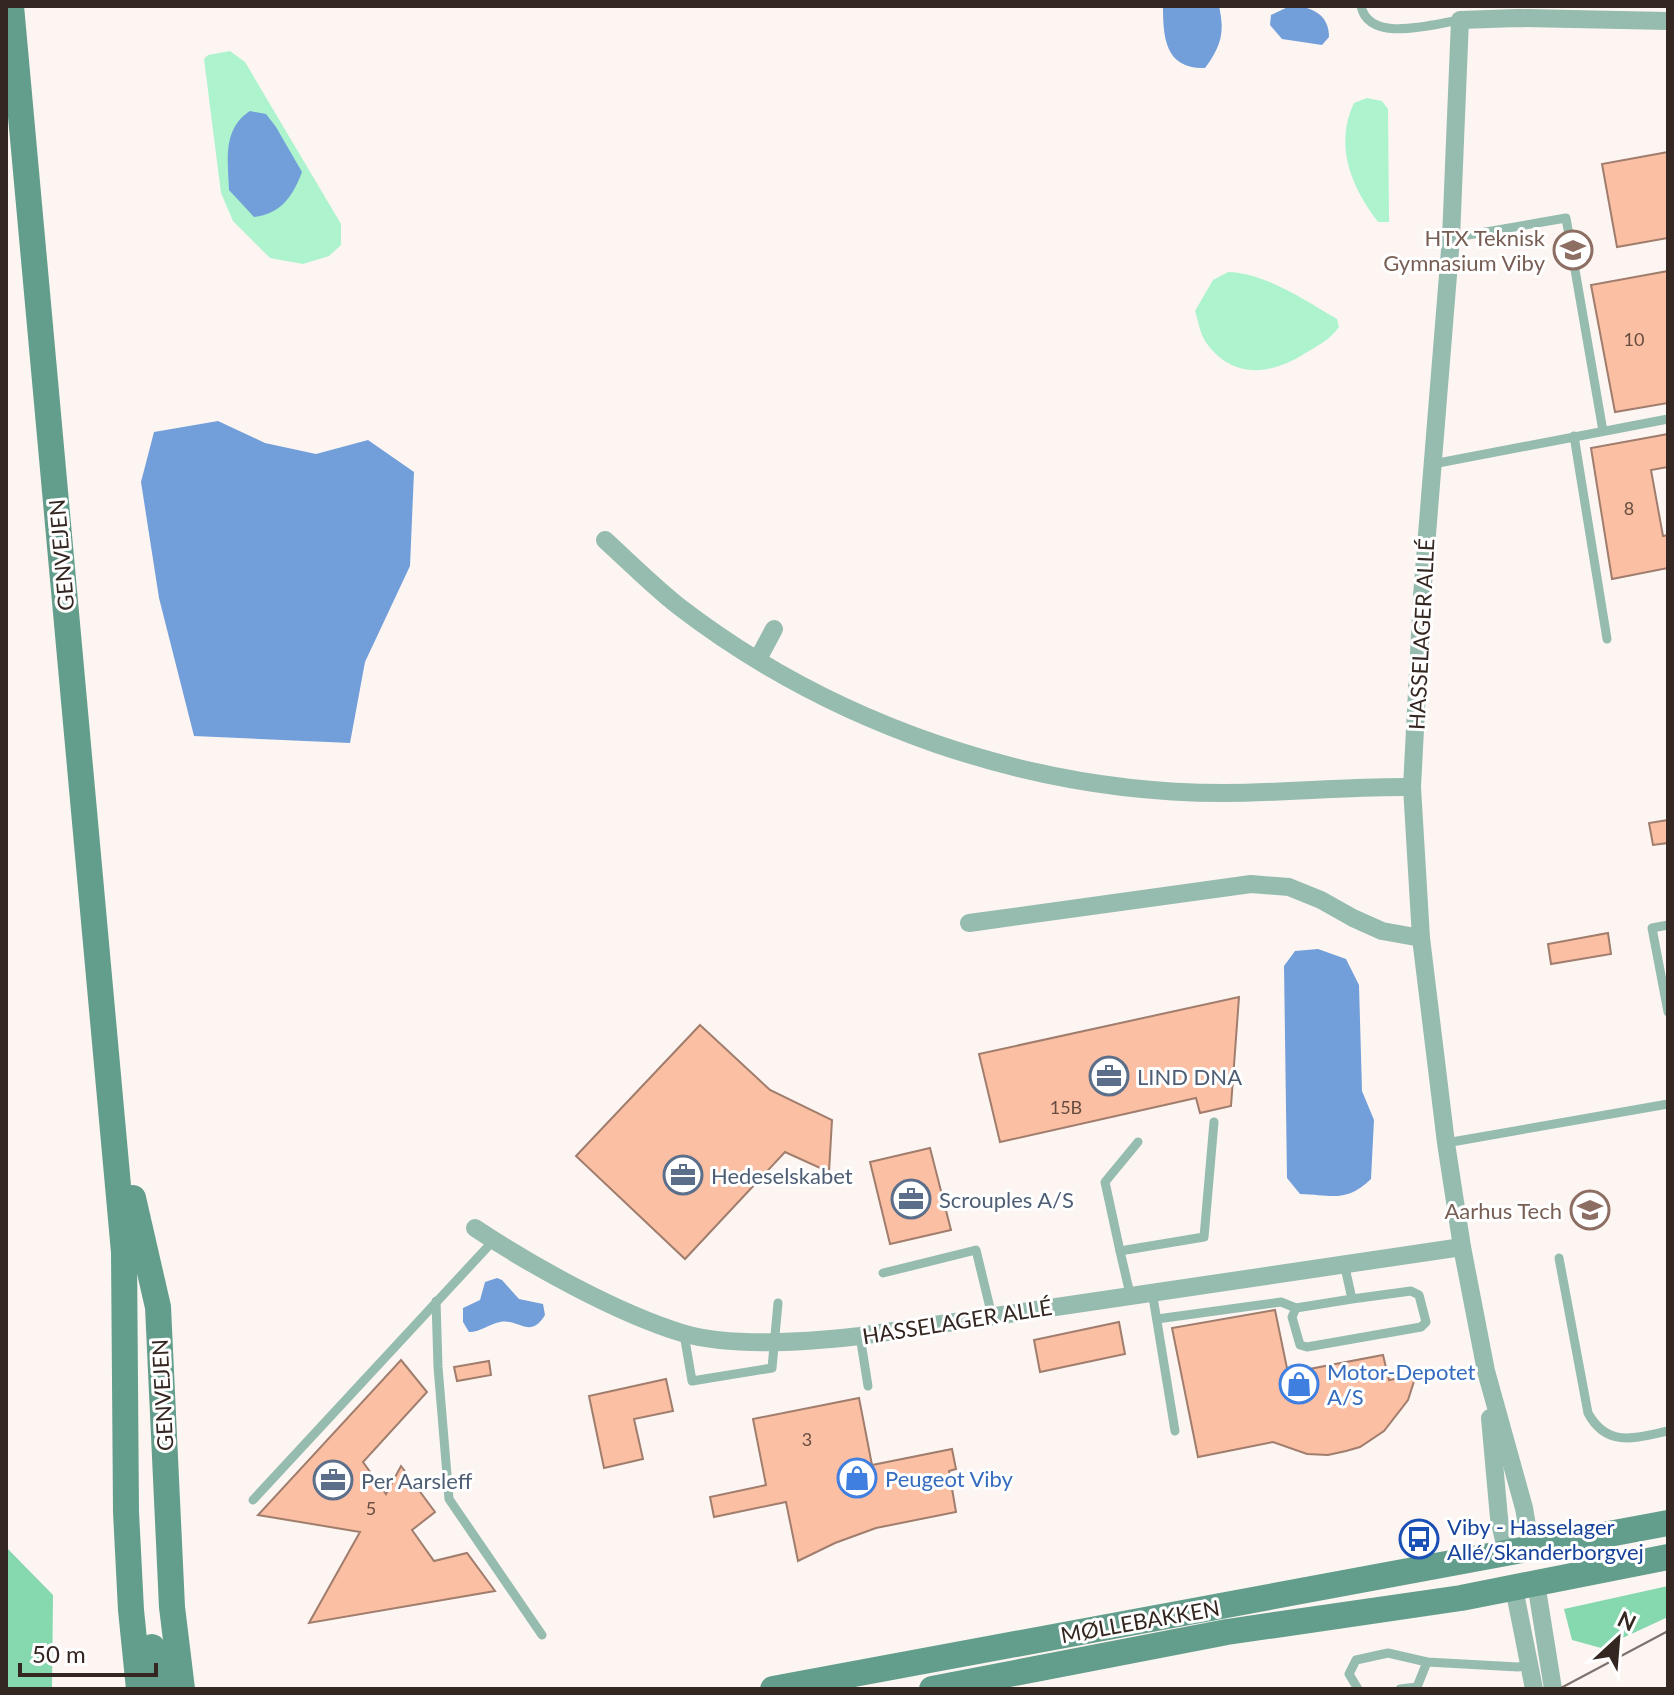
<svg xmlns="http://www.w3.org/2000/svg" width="1674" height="1695" font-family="Lato,sans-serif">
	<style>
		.green { fill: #adf3ce }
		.forest { fill: #86d8af }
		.water { fill: #729fd9 }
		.building { fill: #fbbfa3; stroke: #a07d6d; stroke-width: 2 }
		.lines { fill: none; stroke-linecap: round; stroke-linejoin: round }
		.lane { stroke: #96bcaf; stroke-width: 9 }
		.street { stroke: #96bcaf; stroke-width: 18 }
		.secondary { stroke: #639e8c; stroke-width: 26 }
		.tram { stroke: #7d716c; stroke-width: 2 }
		.labels { text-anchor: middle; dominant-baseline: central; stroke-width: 6; stroke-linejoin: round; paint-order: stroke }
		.number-label { font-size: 18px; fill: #664c41 }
		.education-label { font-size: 22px; fill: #785e54; stroke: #fff; text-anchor: end }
		.street-label { font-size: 22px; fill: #342620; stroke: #fff }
		.service-label { font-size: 22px; fill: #4e5e75; stroke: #fff; text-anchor: start }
		.shop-label { font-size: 22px; fill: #366cbe; stroke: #fff; text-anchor: start }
		.transit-label { font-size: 22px; fill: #164399; stroke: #fff; text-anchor: start }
	</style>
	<rect width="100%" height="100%" fill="#fdf5f2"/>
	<!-- green -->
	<g class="green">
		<path d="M230,51L245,62L341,224V245L329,256L303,264L270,258L233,221L221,193L204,59L208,55Z"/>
		<path d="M1367,98L1382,101L1388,109L1389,222H1378C1351,187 1334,145 1354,103Z"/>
		<path d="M1228,272C1265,273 1305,300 1337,319L1339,327C1330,340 1317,346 1304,354C1269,376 1231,379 1205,341C1200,333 1198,320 1195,311L1213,280Z"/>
	</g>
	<!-- forest -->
	<g class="forest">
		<path d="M6,1547L53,1595L52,1689H6Z"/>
		<path d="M1668,1586V1617L1601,1648L1572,1640L1564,1609Z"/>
	</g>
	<!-- water -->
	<g class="water">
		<path d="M1163,6H1219C1225,33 1221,46 1205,68C1165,69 1163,38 1163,6Z"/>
		<path d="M1290,6C1311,6 1329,14 1329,37L1322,45L1282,39L1270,25L1271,15Z"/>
		<path d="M250,111L266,114L276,127L302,172C293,196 281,214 254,217L229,190C228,161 222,129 250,111Z"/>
		<path d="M218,421L265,443L316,454L368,440L414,472L410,566L365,662L350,743L194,736L159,598L141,482L154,432Z"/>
		<path d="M1318,949L1346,959L1359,985L1362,1091L1374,1120L1371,1179C1346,1203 1333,1195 1300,1194L1287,1178L1284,966L1295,951Z"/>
		<path d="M497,1278L502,1280L519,1299L543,1304L545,1315C530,1340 519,1318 500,1322C489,1324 481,1332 469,1332L463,1322V1308L480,1300L485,1282Z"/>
	</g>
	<!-- building -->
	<g class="building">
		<path d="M1668,152V238L1617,247L1602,164Z"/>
		<path d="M1668,271V403L1615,412L1591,285Z"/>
		<path d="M1668,434V467L1651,470L1663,536L1668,535V568L1612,579L1591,448Z"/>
		<path d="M1668,820V843L1653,845L1649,823Z"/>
		<path d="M1608,933L1611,954L1551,964L1548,944Z"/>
		<path d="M1239,997L1231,1106L1200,1113L1196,1098L1000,1142L979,1054Z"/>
		<path d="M700,1025L770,1090L832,1120L829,1172L785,1152L685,1259L576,1156Z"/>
		<path d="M930,1148L951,1230L890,1244L870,1162Z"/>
		<path d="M1275,1310L1288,1373L1383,1355L1389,1380L1416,1375L1408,1400L1384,1431L1360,1447L1346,1451L1328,1455L1307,1454L1273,1442L1198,1457L1172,1328Z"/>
		<path d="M1119,1322L1125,1354L1040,1372L1034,1340Z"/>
		<path d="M401,1360L427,1392L363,1462L386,1494L401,1466L435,1512L412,1530L434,1561L467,1553L495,1591L309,1623L360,1532L258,1515Z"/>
		<path d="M489,1361L491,1375L457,1381L454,1367Z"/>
		<path d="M666,1379L673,1411L634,1419L643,1459L604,1468L589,1396Z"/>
		<path d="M859,1398L872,1465L952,1449L956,1469L949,1471L956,1512L876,1528L835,1543L798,1561L786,1502L714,1517L710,1497L766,1485L753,1419Z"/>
	</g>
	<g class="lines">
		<!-- lane -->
		<g class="lane">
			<path d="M1361,6C1369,44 1433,24 1460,20"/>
			<path d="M1451,238L1566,218L1603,431"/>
			<path d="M1574,436L1607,639"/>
			<path d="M1433,464L1668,419"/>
			<path d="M1668,925L1652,928L1668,1012"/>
			<path d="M1446,1143L1668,1104"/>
			<path d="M1120,1251L1105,1182L1138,1142"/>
			<path d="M1559,1258L1588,1413C1607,1448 1635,1438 1668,1431"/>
			<path d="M1344,1263L1352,1299L1411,1291L1419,1295L1426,1322L1421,1327L1307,1347L1300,1345L1292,1317L1296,1308L1352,1299"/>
			<path d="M883,1273L976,1250L992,1316"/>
			<path d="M1152,1291L1175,1431"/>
			<path d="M1130,1294L1120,1251L1204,1237L1214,1122"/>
			<path d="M436,1301L438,1367L449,1499L542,1635"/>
			<path d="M1157,1319L1281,1302L1296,1308"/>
			<path d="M684,1334L692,1381L772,1368L778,1303"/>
			<path d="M860,1336L868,1386"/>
			<path d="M253,1500L494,1240"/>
			<path d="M1358,1689L1349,1674L1356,1660L1388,1653L1427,1662L1518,1667L1529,1665"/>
			<path d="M1400,1689L1417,1687L1427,1662"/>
		</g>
		<!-- street -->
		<g class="street">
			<path d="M605,540C629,562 652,585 677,605C831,724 1030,793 1224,793C1287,793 1349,786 1412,787"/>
			<path d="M758,659L774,629"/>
			<path d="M969,923L1251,884L1289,887L1321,900L1353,918L1382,931L1421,938"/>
			<path d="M475,1228C532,1266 617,1313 682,1333C733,1348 808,1342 860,1336L1462,1247"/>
			<path d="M1490,1418L1499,1518L1507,1554"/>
			<path d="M1531,1549L1524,1508L1486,1371L1462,1247L1446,1143L1421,938L1412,787L1422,596L1451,238L1460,20L1518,18L1668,21"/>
			<path d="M1536,1583L1553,1689"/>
			<path d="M1514,1588L1534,1689"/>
		</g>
		<!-- secondary -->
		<g class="secondary">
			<path d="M11,6L124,1252L126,1512L131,1610L139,1689"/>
			<path d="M133,1198L158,1307L172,1607L182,1689"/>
			<path d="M152,1647L158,1689"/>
			<path d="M773,1689L1668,1523"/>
			<path d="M932,1689L1227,1632L1461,1598L1668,1557"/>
		</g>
		<!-- tram -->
		<path class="tram" d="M1559,1689L1668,1631"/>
	</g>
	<!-- icons -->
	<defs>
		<symbol id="university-ring" viewBox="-11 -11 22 22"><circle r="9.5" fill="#fff" stroke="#8d6e63" stroke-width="1.5"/><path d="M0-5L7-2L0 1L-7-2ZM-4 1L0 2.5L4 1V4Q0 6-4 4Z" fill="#8d6e63"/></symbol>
		<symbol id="office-ring" viewBox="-11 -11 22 22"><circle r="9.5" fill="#fff" stroke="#5c6f8a" stroke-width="1.5"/><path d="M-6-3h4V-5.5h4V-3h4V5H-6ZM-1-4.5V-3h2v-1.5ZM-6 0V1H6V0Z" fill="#5c6f8a"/></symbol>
		<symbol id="shop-ring" viewBox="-11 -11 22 22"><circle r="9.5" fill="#fff" stroke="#3f7fe0" stroke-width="1.5"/><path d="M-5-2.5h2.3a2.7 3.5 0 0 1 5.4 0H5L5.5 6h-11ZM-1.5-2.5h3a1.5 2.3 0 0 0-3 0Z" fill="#3f7fe0"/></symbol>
		<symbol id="bus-ring" viewBox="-11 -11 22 22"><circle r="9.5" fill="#fff" stroke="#1a4fb4" stroke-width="1.5"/><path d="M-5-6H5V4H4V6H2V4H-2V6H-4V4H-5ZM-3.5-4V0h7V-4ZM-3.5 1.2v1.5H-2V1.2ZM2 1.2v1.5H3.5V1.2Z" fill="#1a4fb4"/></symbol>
	</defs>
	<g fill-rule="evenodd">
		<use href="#university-ring" x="1551" y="228" width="44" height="44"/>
		<use href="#office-ring" x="1087" y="1054" width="44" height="44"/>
		<use href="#office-ring" x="661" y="1153" width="44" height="44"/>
		<use href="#office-ring" x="889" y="1177" width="44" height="44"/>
		<use href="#university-ring" x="1568" y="1188" width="44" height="44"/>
		<use href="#shop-ring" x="1277" y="1362" width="44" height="44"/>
		<use href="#shop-ring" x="835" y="1456" width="44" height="44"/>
		<use href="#office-ring" x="311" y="1458" width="44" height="44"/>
		<use href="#bus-ring" x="1397" y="1517" width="44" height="44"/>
	</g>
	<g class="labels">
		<!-- number labels -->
		<g class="number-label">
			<text x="1634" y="339">10</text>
			<text x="1629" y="508">8</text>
			<text x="1066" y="1107">15B</text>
			<text x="807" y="1439">3</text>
			<text x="371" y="1508">5</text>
		</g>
		<!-- education labels -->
		<g class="education-label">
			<text x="1545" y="237">HTX Teknisk<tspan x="1545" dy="25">Gymnasium Viby</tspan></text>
			<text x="1562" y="1210">Aarhus Tech</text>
		</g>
		<!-- street labels -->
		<g class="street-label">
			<text transform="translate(61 555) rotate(-95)">GENVEJEN</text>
			<text transform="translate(1421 634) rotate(-87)">HASSELAGER ALLÉ</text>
			<text transform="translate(957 1321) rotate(-9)">HASSELAGER ALLÉ</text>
			<text transform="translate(162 1395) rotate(-93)">GENVEJEN</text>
			<text transform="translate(1140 1621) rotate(-10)">MØLLEBAKKEN</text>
		</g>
		<!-- service labels -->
		<g class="service-label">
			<text x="1137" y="1076">LIND DNA</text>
			<text x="711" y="1175">Hedeselskabet</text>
			<text x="939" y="1199">Scrouples A/S</text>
			<text x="361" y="1480">Per Aarsleff</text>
		</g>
		<!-- shop labels -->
		<g class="shop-label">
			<text x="1327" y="1371">Motor-Depotet<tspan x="1327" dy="25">A/S</tspan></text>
			<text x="885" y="1478">Peugeot Viby</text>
		</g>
		<!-- transit labels -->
		<g class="transit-label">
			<text x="1447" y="1526">Viby - Hasselager<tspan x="1447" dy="25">Allé/Skanderborgvej</tspan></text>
		</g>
	</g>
	<!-- border -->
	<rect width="1674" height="1695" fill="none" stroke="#342620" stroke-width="16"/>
	<!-- north arrow -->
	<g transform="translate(1618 1639) rotate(26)" stroke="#ffffff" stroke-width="6" paint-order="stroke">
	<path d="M0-6L14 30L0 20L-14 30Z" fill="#342620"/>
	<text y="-12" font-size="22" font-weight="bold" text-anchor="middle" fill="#342620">N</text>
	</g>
	<!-- scale -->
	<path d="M20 1663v12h136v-12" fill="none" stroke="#342620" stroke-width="4"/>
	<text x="32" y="1663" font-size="24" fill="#342620" stroke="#ffffff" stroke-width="6" paint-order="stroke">50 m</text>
</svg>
